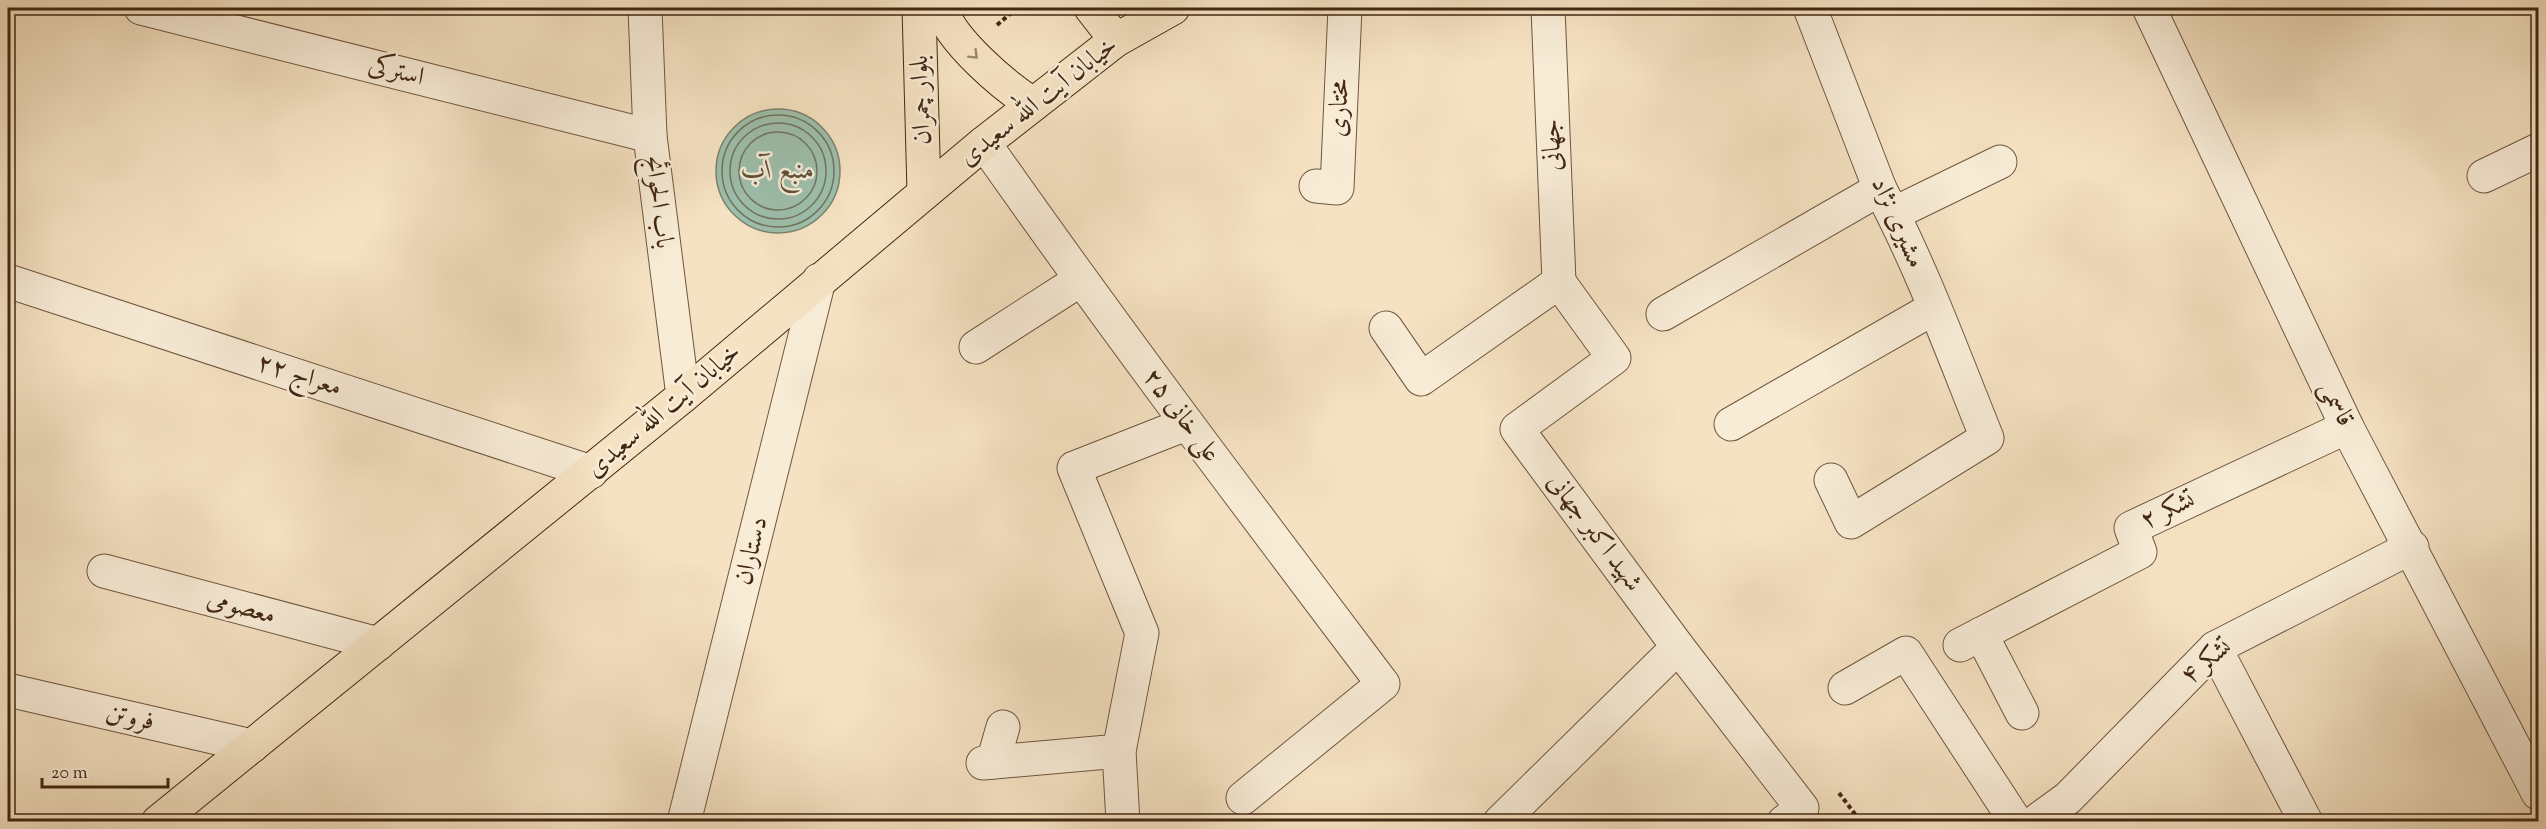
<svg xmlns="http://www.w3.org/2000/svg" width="2546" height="829" font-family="'Sorts Mill Goudy',Amiri,serif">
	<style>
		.water { fill: #9dbfac; stroke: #79836e; stroke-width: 1.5 }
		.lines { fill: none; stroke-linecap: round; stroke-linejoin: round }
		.shore { stroke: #70745f; stroke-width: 1.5 }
		.minor-casing { stroke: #6f563e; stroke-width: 35 }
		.major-casing { stroke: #422812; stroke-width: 35 }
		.path { stroke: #422812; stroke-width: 4; stroke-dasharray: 4.5 3; stroke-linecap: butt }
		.minor { stroke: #f8ecd7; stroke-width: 33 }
		.major { stroke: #f5e2c2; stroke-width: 33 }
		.oneway { stroke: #9c856a }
		.labels { text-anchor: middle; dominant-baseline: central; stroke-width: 5; stroke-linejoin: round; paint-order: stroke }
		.street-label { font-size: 26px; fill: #422812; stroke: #f8ecd7 }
		.water-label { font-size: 27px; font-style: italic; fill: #594e38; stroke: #f8ecd7 }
	</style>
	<rect width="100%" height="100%" fill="#f5e2c2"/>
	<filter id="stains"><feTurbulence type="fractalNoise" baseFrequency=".00333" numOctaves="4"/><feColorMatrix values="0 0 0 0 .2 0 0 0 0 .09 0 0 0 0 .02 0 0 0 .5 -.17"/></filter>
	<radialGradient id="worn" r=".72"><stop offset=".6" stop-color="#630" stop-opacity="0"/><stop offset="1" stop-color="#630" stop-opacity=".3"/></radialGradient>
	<!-- water -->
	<circle class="water" cx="778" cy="171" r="62"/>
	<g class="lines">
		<!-- shore -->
		<g class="shore">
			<circle cx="778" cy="171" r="56"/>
			<circle cx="778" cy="171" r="48"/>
			<circle cx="778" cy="171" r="39"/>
		</g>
		<defs>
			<g id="minor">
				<path d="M141,8L650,136"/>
				<path d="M645,8L650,136L683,396"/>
				<path d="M1548,8L1559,282"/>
				<path d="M1810,8L1880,189C1922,268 1953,354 1987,438L1851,522L1831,480"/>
				<path d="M2149,8L2347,427L2538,793"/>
				<path d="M984,143C1113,327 1248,505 1383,684L1243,798"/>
				<path d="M2484,176L2538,150"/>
				<path d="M1316,186L1337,188L1345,8"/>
				<path d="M1893,214L2000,162"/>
				<path d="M8,281L591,472"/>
				<path d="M1559,282L1614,358L1517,429L1678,647L1802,808L1784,822"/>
				<path d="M1663,314L1880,189"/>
				<path d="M1386,328L1421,379L1559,282"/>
				<path d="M976,347L1080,280"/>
				<path d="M1731,424L1934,308"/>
				<path d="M104,571L378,644"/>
				<path d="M1981,634L2022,713"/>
				<path d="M1960,645L2140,552L2131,528L2347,427"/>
				<path d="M2215,648L2306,822"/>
				<path d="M1845,688L1906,653L2016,822"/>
				<path d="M8,690L252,746"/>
				<path d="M993,762L1003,727"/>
				<path d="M983,763L1119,751"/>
				<path d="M684,822L819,280"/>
				<path d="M1123,822L1119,751L1142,633L1074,468L1186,424"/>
				<path d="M1500,822L1678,647"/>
				<path d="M2035,822L2068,798L2215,648L2412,547"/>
			</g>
			<g id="major">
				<path d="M919,8L924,192"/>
				<path d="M941,8C950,40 1005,87 1033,104"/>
				<path d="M1091,8L1116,40"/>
				<path d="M158,822L683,396L984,143L1116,40L1173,8"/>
			</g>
		</defs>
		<!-- minor casing -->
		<use href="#minor" class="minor-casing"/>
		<!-- major casing -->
		<use href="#major" class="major-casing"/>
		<!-- path -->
		<g class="path">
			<path d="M997,25L1017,8"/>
			<path d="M1839,793L1861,822"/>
		</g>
		<!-- minor -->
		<use href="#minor" class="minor"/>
		<!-- major -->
		<use href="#major" class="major"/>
	</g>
	<!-- one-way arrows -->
	<defs><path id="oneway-chevron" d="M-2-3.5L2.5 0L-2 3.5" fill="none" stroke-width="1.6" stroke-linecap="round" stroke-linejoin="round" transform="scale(1.5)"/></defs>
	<use class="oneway" href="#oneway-chevron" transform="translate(974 55) rotate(45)"/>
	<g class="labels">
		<!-- street labels -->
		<g class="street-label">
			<text transform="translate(396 72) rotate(14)">استرکی</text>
			<text transform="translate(922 100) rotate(-92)">بلوار چمران</text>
			<text transform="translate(1039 102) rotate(-38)">خیابان آیت الله سعیدی</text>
			<text transform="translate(1340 108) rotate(-87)">مختاری</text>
			<text transform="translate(1553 145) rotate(-92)">جهانی</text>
			<text transform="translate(658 202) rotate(83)">باب الحوائج</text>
			<text transform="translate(1897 223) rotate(66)">مشیری نژاد</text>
			<text transform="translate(299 376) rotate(18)">معراج ۲۲</text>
			<text transform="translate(2336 404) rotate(64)">قاسمی</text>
			<text transform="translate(664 411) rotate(-40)">خیابان آیت الله سعیدی</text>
			<text transform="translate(1181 416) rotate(53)">علی خانی ۲۵</text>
			<text transform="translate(2168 511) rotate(-25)">تشکر ۲</text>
			<text transform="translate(1594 533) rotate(53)">شهید اکبر جهانی</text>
			<text transform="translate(752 551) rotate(-76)">دستاران</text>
			<text transform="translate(241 608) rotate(15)">معصومی</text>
			<text transform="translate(2207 662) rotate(-39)">تشکر ۴</text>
			<text transform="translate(130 718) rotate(13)">فروتن</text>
		</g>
		<!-- water labels -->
		<g class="water-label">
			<text x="778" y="171">منبع آب</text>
		</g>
	</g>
	<!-- margin -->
	<rect width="2546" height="829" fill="none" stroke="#f5e2c2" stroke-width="30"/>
	<rect x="9" y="9" width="2528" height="811" fill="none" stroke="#422812" stroke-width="3"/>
	<rect x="15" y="15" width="2516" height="799" fill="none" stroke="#422812" stroke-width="1.5"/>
	<!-- scale -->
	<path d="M42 778v9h126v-9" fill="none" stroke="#422812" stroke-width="3"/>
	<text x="51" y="778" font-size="18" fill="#422812" stroke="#f8ecd7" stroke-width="4.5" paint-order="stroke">20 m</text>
	<rect width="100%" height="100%" filter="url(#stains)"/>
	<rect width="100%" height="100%" fill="url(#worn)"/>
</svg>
